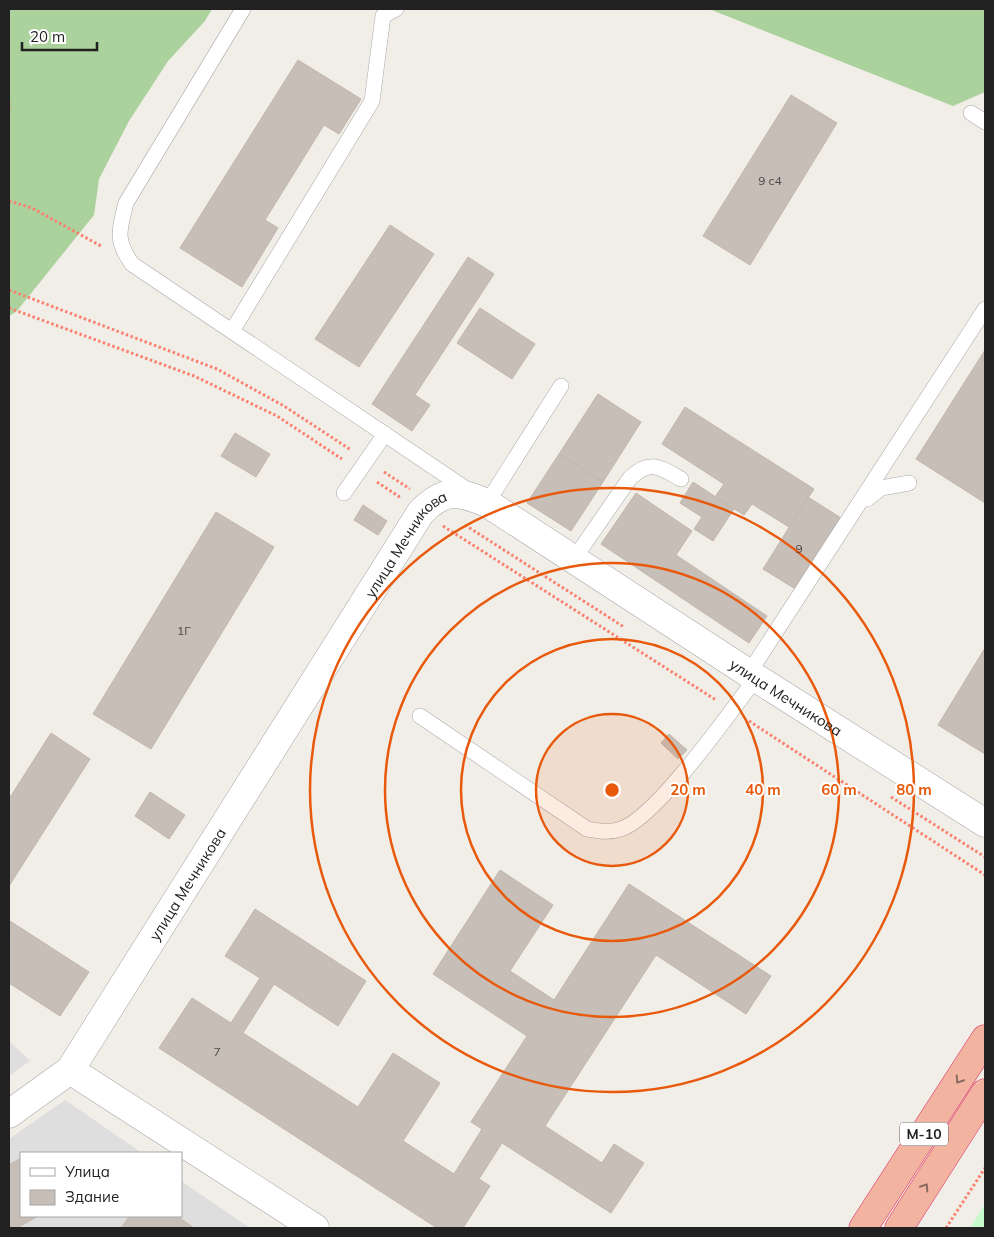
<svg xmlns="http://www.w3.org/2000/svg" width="994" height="1237" font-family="Mulish,sans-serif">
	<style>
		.residential { fill: #dfdede }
		.forest { fill: #abd19d }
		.park { fill: #c6facb }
		.building { fill: #c6beb7; stroke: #c3b6aa }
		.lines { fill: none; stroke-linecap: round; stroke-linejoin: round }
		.service-casing { stroke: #a8a8a8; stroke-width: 16 }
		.minor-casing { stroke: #a8a8a8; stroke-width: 29 }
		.trunk-casing { stroke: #dc2862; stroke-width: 29 }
		.path { stroke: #fa8170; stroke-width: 3; stroke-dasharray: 2.5 2.5; stroke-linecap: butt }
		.service { stroke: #fff; stroke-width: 15 }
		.minor { stroke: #fff; stroke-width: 28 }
		.trunk { stroke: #f2b4a0; stroke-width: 28 }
		.oneway { stroke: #8a6a60 }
		.ring { fill: none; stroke: #e8590c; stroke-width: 2.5 }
		.labels { text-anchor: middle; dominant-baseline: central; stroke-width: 4; stroke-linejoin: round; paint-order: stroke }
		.number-label { font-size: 12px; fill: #4a4846 }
		.shield { fill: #fff; stroke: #646464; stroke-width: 1 }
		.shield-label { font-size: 14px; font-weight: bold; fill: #212121 }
		.street-label { font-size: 15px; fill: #212121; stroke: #fff }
		.centre { fill: #e8590c; stroke: #fff; stroke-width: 2.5 }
		.ring-label { font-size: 15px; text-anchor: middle; font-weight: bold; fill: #e8590c; stroke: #fff; stroke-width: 4; stroke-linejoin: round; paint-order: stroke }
	</style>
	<rect width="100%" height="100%" fill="#f1eee8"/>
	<!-- residential -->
	<g class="residential">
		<path d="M9,1041L30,1061L9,1076Z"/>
		<path d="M65,1100L142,1153H21V1216H181V1181L250,1228H9V1139Z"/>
	</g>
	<!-- forest -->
	<g class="forest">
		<path d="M9,9H212L205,21L168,61L129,121L99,179L94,215L16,312L9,316Z"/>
		<path d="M709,9H985V92L953,106Z"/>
	</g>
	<!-- park -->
	<path class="park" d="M985,1204V1228H970Z"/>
	<!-- building -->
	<g class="building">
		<path d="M298,60L361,99L339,134L324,125L265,220L278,228L242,287L180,248Z"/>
		<path d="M791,95L837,123L750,265L703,236Z"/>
		<path d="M390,225L434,254L359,367L315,339Z"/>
		<path d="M468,257L494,274L415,395L430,405L412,431L372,404Z"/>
		<path d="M480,308L535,344L512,379L457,343Z"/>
		<path d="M985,350V503L916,459Z"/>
		<path d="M598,394L641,422L603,482L559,454Z"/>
		<path d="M685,407L814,489L789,527L752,504L744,515L715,497L724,484L662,444Z"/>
		<path d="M235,433L270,454L256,477L221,456Z"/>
		<path d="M559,454L603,482L571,531L527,503Z"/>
		<path d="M693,482L734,509L713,541L694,529L702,517L680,503Z"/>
		<path d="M636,493L692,531L676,555L767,616L749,643L601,544Z"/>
		<path d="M808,497L841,518L797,590L763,569Z"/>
		<path d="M363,505L387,521L378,535L354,520Z"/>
		<path d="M216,512L274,547L151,749L93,714Z"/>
		<path d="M985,648V754L938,725Z"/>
		<path d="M51,733L90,759L9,886V799Z"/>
		<path d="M669,734L687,750L678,759L661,743Z"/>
		<path d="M150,792L185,815L169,839L135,816Z"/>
		<path d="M500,870L553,905L510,971L554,1000L629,884L771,976L746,1014L656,955L545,1126L602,1163L614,1144L644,1163L611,1213L502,1143L479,1179L490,1186L463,1228H437L159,1048L192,998L231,1023L260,978L225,956L255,909L366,981L338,1026L274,984L243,1033L358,1107L393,1053L440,1083L403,1141L454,1174L482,1129L471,1122L527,1036L433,974Z"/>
		<path d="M10,921L89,972L60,1016L9,983Z"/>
		<path d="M21,1158V1216H38L17,1228H9V1165Z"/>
		<path d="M130,1216H177L194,1228H121Z"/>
	</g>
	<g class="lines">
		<defs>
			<g id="service">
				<path d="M243,9L126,203C119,230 115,240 132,264L487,503L561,386"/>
				<path d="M971,113L985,122"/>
				<path d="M232,331L372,101L383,16L396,9"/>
				<path d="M344,493L385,434"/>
				<path d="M867,499L881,488L909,483"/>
				<path d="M574,559L630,478C650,459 660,467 681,479"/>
				<path d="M749,673L985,309"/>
				<path d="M420,716L587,829C599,831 609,833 621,829C656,818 731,711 756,678"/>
			</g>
			<g id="minor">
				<path d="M70,1070L315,1228"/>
				<path id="s1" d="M9,1114L70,1070L421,512C445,488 458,491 487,503L756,678L985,823"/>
			</g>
			<g id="trunk">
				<path d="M863,1228L985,1039"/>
				<path d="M899,1228L985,1093"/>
			</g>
		</defs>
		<!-- service casing -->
		<use href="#service" class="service-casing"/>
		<!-- minor casing -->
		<use href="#minor" class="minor-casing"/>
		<!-- trunk casing -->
		<use href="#trunk" class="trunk-casing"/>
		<!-- path -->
		<g class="path">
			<path d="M9,102V112"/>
			<path d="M9,201L32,208L101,246"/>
			<path d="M9,290L217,369L284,406L351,450"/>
			<path d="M9,308L194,376L277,416L342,459"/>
			<path d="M384,472L410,489"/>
			<path d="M377,482L401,498"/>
			<path d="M465,525L624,627"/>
			<path d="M443,526L716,700"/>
			<path d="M749,721L985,875"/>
			<path d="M891,797L985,857"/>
			<path d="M946,1228L985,1168"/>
		</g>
		<!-- service -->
		<use href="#service" class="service"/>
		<!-- minor -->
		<use href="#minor" class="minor"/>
		<!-- trunk -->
		<use href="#trunk" class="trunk"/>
	</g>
	<!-- one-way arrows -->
	<defs><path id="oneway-chevron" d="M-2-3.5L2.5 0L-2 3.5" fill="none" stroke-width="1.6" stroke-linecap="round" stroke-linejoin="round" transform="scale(1.25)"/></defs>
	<g class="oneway">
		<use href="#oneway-chevron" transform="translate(959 1080) rotate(123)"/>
		<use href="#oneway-chevron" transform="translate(925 1187) rotate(-57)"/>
	</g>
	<!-- distance rings -->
	<circle cx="612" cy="790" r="76" fill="#e8590c" fill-opacity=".12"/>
	<g class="ring">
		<circle cx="612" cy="790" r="76"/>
		<circle cx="612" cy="790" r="151"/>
		<circle cx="612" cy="790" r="227"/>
		<circle cx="612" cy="790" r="302"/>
	</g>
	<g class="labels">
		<!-- number labels -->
		<g class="number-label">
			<text x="770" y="180">9 с4</text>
			<text x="799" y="548">9</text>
			<text x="184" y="630">1Г</text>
			<text x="217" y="1051">7</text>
		</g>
		<!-- shield labels -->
		<rect class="shield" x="900" y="1122.5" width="48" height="23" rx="4"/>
		<g class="shield-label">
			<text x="924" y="1134">М-10</text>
		</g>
		<!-- street labels -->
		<g class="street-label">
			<text stroke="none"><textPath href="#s1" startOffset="700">улица Мечникова</textPath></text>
			<text stroke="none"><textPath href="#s1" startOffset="1164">улица Мечникова</textPath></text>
			<text stroke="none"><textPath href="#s1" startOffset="295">улица Мечникова</textPath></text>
		</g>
	</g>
	<circle cx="612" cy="790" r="8" class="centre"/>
	<g class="ring-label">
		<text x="688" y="795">20 m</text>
		<text x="763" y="795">40 m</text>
		<text x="839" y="795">60 m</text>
		<text x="914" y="795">80 m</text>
	</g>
	<!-- border -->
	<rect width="994" height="1237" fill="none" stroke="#212121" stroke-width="20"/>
	<!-- legend -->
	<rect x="20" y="1152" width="162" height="65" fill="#ffffff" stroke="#a6a6a6"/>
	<rect x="30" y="1168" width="25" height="8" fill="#ffffff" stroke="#a6a6a6"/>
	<text x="65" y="1177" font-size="15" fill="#212121">Улица</text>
	<rect x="30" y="1190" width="25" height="15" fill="#c6beb7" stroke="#a6a6a6"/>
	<text x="65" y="1202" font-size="15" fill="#212121">Здание</text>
	<!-- scale -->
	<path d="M22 42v8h75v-8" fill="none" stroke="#212121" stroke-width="2.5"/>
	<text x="30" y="42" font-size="15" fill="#212121" stroke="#ffffff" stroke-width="4" paint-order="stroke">20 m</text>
</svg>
